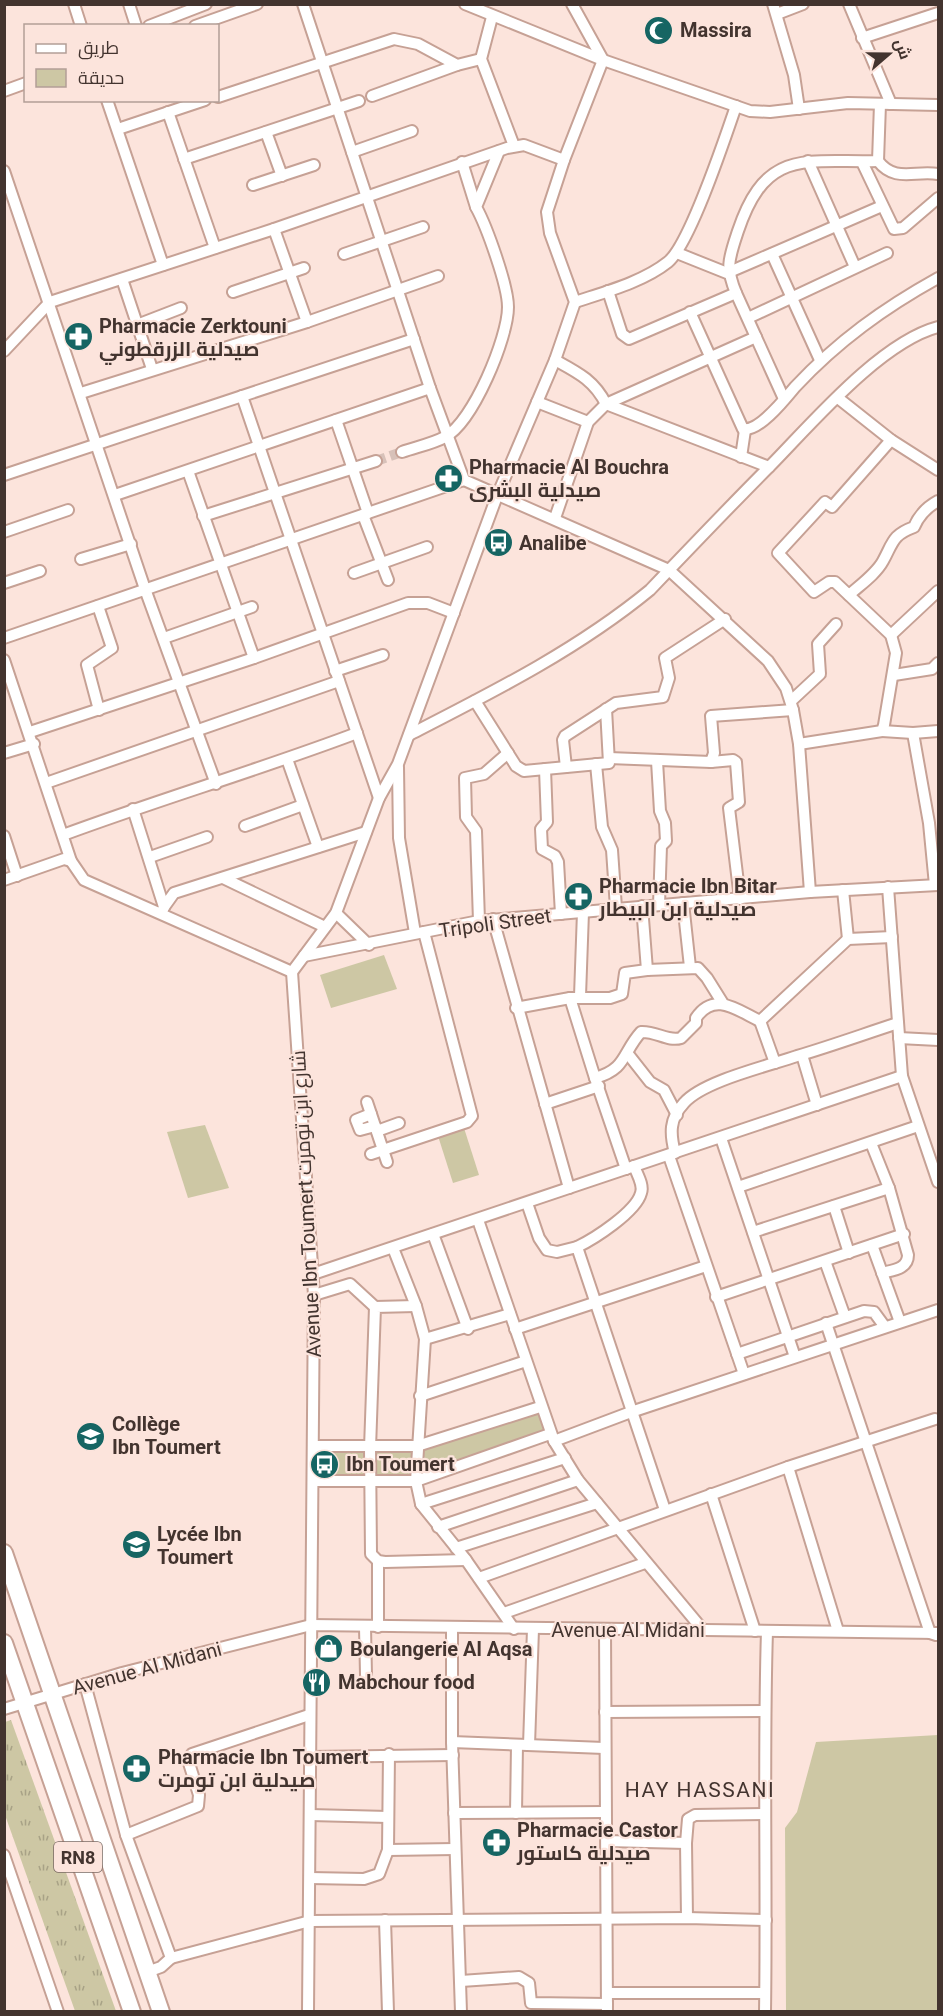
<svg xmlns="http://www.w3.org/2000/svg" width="943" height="2016" font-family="Roboto,Cairo,sans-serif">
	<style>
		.grass { fill: url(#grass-tufts) }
		.green { fill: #cdc7a4 }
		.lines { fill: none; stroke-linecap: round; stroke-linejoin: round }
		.minor-tunnel { stroke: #d7c1b9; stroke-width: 10; stroke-dasharray: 10 5; stroke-linecap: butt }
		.minor-casing { stroke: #c6a195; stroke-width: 14 }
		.primary-casing { stroke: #c6a195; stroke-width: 20 }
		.minor { stroke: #fff; stroke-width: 10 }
		.primary { stroke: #fff; stroke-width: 16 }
		.labels { text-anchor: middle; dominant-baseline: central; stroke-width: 4.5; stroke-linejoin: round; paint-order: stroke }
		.shield { fill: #fce4dc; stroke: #7a6963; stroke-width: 1.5 }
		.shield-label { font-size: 18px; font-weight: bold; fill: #43342f }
		.poi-label { font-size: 20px; font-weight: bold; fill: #43342f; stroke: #fce4dc; text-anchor: start }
		.street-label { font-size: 20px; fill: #43342f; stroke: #fce4dc }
		.neighbourhood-label { font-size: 21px; letter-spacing: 1.5px; fill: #43342f; stroke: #fce4dc }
	</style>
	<defs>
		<pattern id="grass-tufts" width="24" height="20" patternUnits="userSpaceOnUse" patternTransform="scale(1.5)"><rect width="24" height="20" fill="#cdc7a4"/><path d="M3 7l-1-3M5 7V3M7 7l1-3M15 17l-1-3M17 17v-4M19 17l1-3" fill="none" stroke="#a8a286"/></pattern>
	</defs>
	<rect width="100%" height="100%" fill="#fce4dc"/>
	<!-- grass -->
	<path class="grass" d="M11,1720L116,2011H75L5,1815V1722Z"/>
	<!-- green -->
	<g class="green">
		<path d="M384,955L397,989L331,1008L320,975Z"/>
		<path d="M205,1125L229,1188L188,1198L167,1132Z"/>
		<path d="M464,1128L479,1175L453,1183L438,1136Z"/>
		<path d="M538,1411L548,1435L419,1475L420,1449Z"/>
		<path d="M322,1450L365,1452L366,1477L321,1475Z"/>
		<path d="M371,1451H412V1475L374,1477Z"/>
		<path d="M938,1735V2011H786L785,1828L797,1812L816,1742Z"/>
	</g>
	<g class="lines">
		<!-- minor-tunnel -->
		<path class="minor-tunnel" d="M376,461L402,452"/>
		<defs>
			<g id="minor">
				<path d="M74,4L81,26"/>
				<path d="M129,4L136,26"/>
				<path d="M303,4L430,388L464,480L669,570L768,661L786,688L793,710L799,744L810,892"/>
				<path d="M465,4L603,60L750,111L770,112L848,103L938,105"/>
				<path d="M773,4L794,75L799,109"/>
				<path d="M849,4L891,104"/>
				<path d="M777,14L803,4"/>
				<path d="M492,17L481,59L514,146"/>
				<path d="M149,26L206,4"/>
				<path d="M195,26L257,4"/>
				<path d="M862,38L938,13"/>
				<path d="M4,91L26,83"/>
				<path d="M372,96L457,65"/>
				<path d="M218,97L394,39L418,44L457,65L481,59"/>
				<path d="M107,100L163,265"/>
				<path d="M168,112L215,248"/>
				<path d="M118,129L205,100"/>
				<path d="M266,132L282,176"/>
				<path d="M352,152L412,131"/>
				<path d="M184,159L359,101"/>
				<path d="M808,161L855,267"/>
				<path d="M878,161C895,183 915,170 938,174"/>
				<path d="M462,162L476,207"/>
				<path d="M862,162L894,229L903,228L938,198"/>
				<path d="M4,171L145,589L216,784"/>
				<path d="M253,185L314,165"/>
				<path d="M274,229L307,322"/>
				<path d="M677,253L727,273L882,206"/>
				<path d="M344,254L423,227"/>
				<path d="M772,254L820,360"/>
				<path d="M122,279L152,369"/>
				<path d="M608,291L622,334L629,339L736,293C725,267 729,258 738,231C766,147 806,163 878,161L880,104"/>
				<path d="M233,292L304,268"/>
				<path d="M736,293L784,399"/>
				<path d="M575,302C605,292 643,282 668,262C690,244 725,138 736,106"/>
				<path d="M690,312L743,429C759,432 785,399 795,387C838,341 884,308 938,278"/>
				<path d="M748,318L887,253"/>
				<path d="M137,325L181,308"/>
				<path d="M4,351L50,302L274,229L507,148L524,145L564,160"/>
				<path d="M555,360C577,372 594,380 606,404L769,467"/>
				<path d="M81,393L307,322L438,276"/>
				<path d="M242,396L379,798"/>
				<path d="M838,398L891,440L938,470"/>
				<path d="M537,402L588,422"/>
				<path d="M336,420L368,513"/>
				<path d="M402,452C416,447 432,444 445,437C473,422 508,338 508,307C508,286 487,227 476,207L499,151"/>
				<path d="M741,457L745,430"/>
				<path d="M188,471L254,658"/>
				<path d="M4,475L414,339"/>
				<path d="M115,495L430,388"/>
				<path d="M363,515L388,580"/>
				<path d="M203,516L376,461"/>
				<path d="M555,518L588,422L606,404L756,337"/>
				<path d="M4,532L68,510"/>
				<path d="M81,559L131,544"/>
				<path d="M354,573L427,547"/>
				<path d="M4,583L40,571"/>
				<path d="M849,595C860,585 876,574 883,561C893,543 892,535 914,527C919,515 927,507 938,501"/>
				<path d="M98,606L112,648L87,665L99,710"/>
				<path d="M891,635L938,591"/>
				<path d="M4,638L464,480"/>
				<path d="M164,638L252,607"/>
				<path d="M4,660L71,861L84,880L292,972"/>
				<path d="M335,671L383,655"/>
				<path d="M894,675L932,669L938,663"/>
				<path d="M475,701L516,766L524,771L609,763L606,709"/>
				<path d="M791,701L820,674L818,644L836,624"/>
				<path d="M882,731L913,733L938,731"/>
				<path d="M30,732L254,658L408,603H428L454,613"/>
				<path d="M913,733L929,823L935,885"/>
				<path d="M409,735C493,692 577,650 650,590C690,548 730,506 771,465C813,422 881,342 938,327"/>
				<path d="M799,744L882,731L884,725L896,653L891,635L835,582H829L814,592L778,553L825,502L832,507L891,440"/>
				<path d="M4,753L34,744"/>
				<path d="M609,758L711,762L714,753L711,716L793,710"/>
				<path d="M287,759L318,847"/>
				<path d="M657,761L660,811L665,823L666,841L661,846L659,905"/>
				<path d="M711,762L733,760L736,762L739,802L729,808L740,899"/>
				<path d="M596,764L602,827L612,850L616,908"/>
				<path d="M398,767L399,838L415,933"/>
				<path d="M566,767L563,740L565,736L616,703L663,697L669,678L665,658L725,619"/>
				<path d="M545,769L547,822L541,829L542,849L555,856L558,862L561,914"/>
				<path d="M46,783L339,681"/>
				<path d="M133,809L164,907L162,912"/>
				<path d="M245,826L303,805"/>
				<path d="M63,835C160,799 259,770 357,733"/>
				<path d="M4,836L17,876"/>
				<path d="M150,857L207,837"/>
				<path d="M223,878L325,927"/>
				<path d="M4,880L64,859L71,861"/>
				<path d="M888,887L902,1076L938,1182"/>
				<path d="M843,890L848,939"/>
				<path d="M683,903L690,967"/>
				<path d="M164,907L174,893L366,832"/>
				<path d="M336,913L369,945"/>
				<path d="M493,919L569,1188"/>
				<path d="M479,921L476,831L466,817L465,778L484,774L508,753"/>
				<path d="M304,956L479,921L810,892L938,885"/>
				<path d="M647,970L698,968L707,978L722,1002"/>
				<path d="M292,972L336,913L379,798L398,764L497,496L555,360L575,302L550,233L547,212L564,160L603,60L572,4"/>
				<path d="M292,972L314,1295L308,2012"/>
				<path d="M580,996L583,912"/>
				<path d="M570,998L595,1078C627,1069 622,1053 641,1032C656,1031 668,1042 681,1038L696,1023V1018C714,991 737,1010 760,1021"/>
				<path d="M516,1008L570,998H610L622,994L625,973L647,970L642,906"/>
				<path d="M899,1038L938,1040"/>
				<path d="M628,1054L650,1082L664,1090L677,1115"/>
				<path d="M802,1055L817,1105"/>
				<path d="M775,1063L760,1021L848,939L892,937"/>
				<path d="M595,1078L626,1169"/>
				<path d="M367,1102L387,1162"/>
				<path d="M545,1104L599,1086"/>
				<path d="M371,1114L356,1120L360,1130L375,1126"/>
				<path d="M377,1131L399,1123"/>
				<path d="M721,1138L795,1357"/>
				<path d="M871,1143L889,1188L908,1255C908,1269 893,1270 882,1273"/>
				<path d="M675,1153C670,1134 669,1119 684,1103C703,1081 768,1066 797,1056C831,1046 864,1034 898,1023"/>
				<path d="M371,1154L467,1122L472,1116L424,932"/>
				<path d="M669,1156L744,1374"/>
				<path d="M738,1187L918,1126"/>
				<path d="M527,1203L539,1238L547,1250L557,1252L577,1247L665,1510"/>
				<path d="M834,1206L849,1253"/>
				<path d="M478,1220L554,1441L631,1412L938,1310"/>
				<path d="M753,1232L889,1188"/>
				<path d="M433,1234L468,1329"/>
				<path d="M872,1245L900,1322"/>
				<path d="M577,1247C594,1239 636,1212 641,1193C644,1185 637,1174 634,1166"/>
				<path d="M393,1248L416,1306L425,1339L416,1481L421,1504L466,1560L514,1629"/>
				<path d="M825,1261L845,1317"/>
				<path d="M313,1274L902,1076"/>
				<path d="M314,1295L350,1284L375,1307"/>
				<path d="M716,1297L904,1234"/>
				<path d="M416,1306L375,1307L370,1448L371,1554L378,1561L385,1562L466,1560"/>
				<path d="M826,1323L930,1633L936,1635"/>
				<path d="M515,1329L706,1266"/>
				<path d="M425,1339L510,1314"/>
				<path d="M737,1354L864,1311L874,1312L885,1327"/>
				<path d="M420,1396L526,1361"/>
				<path d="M554,1441L578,1480L703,1630"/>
				<path d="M314,1446H417L540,1407"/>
				<path d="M788,1467L838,1631"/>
				<path d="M314,1481H416L550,1434"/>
				<path d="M711,1494L755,1631"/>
				<path d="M421,1504L565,1458"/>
				<path d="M438,1527L578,1480"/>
				<path d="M456,1548L597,1503"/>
				<path d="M378,1561V1627"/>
				<path d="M479,1578L788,1467L935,1419"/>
				<path d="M504,1613L645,1563"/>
				<path d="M365,1627L366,1675"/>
				<path d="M452,1628V1742L461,2012"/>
				<path d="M605,1630L607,2012"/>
				<path d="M85,1684L126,1835L171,1958L161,1967L147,1972"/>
				<path d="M4,1709L122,1673L311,1625L938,1633"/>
				<path d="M605,1712L765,1711"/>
				<path d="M452,1742L604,1748"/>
				<path d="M529,1745L533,1629"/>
				<path d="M311,1757L453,1755"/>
				<path d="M454,1813L605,1812"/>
				<path d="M516,1813L517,1745"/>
				<path d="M310,1815L388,1817"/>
				<path d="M126,1835L198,1806L199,1795L188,1760L192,1754L309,1715"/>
				<path d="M607,1841L686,1843"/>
				<path d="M388,1850L455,1849"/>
				<path d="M4,1855L58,2012"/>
				<path d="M310,1878L364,1879L379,1874L388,1850L389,1754"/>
				<path d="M687,1918L686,1843L688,1819L695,1815L764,1814"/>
				<path d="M385,1920L388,2012"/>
				<path d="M171,1958L310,1921L687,1918L766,1920"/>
				<path d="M461,1981L519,1977L529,1983L531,2003L607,2004"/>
				<path d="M607,1993H765"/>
				<path d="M765,2012C767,1885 763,1758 767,1631"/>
			</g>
			<g id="primary">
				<path d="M4,1553L161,2012"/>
				<path d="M4,1643L132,2012"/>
			</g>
		</defs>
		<!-- minor casing -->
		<use href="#minor" class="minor-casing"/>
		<!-- primary casing -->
		<use href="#primary" class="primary-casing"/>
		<!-- minor -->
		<use href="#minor" class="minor"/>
		<!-- primary -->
		<use href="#primary" class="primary"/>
	</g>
	<!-- icons -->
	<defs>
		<symbol id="mosque-disc" viewBox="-11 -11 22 22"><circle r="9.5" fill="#166563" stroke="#fce4dc"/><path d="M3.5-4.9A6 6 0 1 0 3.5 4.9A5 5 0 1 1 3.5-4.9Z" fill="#fff"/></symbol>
		<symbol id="pharmacy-disc" viewBox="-11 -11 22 22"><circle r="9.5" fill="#166563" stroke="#fce4dc"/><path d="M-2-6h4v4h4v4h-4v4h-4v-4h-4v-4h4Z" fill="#fff"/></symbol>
		<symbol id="bus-disc" viewBox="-11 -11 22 22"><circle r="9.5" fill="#166563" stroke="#fce4dc"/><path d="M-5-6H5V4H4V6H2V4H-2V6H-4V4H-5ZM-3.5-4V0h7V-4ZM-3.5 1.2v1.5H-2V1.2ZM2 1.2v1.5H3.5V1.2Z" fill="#fff"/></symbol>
		<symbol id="school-disc" viewBox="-11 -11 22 22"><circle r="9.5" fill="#166563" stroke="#fce4dc"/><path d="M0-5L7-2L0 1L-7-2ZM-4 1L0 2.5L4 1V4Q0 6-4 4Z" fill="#fff"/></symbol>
		<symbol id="shop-disc" viewBox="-11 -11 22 22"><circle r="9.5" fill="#166563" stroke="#fce4dc"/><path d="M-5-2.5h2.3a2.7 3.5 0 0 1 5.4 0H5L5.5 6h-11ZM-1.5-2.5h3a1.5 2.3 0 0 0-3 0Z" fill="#fff"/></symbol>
		<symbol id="restaurant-disc" viewBox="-11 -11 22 22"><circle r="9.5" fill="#166563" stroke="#fce4dc"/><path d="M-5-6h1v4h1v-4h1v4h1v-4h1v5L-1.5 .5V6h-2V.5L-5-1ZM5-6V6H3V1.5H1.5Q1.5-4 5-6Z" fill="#fff"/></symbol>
	</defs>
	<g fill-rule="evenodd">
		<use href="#mosque-disc" x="642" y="14" width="33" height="33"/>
		<use href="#pharmacy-disc" x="62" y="320" width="33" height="33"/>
		<use href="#pharmacy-disc" x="432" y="462" width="33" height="33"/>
		<use href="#bus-disc" x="482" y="526" width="33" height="33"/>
		<use href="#pharmacy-disc" x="562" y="880" width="33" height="33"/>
		<use href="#school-disc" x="74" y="1420" width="33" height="33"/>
		<use href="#bus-disc" x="308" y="1448" width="33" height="33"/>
		<use href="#school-disc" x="120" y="1528" width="33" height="33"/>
		<use href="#shop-disc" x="312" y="1632" width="33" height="33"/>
		<use href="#restaurant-disc" x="300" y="1666" width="33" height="33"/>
		<use href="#pharmacy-disc" x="120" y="1752" width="33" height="33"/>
		<use href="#pharmacy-disc" x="480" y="1826" width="33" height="33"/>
	</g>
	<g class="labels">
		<!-- shield labels -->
		<rect class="shield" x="54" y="1842" width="48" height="30" rx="4.5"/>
		<g class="shield-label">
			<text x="78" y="1857">RN8</text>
		</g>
		<!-- poi labels -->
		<g class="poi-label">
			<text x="680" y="30">Massira</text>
			<text x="99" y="326">Pharmacie Zerktouni<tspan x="99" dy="23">صيدلية الزرقطوني</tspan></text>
			<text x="469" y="467">Pharmacie Al Bouchra<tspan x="469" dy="23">صيدلية البشرى</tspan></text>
			<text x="519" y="543">Analibe</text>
			<text x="599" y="886">Pharmacie Ibn Bitar<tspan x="599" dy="23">صيدلية ابن البيطار</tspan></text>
			<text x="112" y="1424">Collège<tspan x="112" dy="23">Ibn Toumert</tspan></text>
			<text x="346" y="1464">Ibn Toumert</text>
			<text x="157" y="1534">Lycée Ibn<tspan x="157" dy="23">Toumert</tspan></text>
			<text x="350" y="1649">Boulangerie Al Aqsa</text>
			<text x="338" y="1682">Mabchour food</text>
			<text x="158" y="1757">Pharmacie Ibn Toumert<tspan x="158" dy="23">صيدلية ابن تومرت</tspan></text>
			<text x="517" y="1830">Pharmacie Castor<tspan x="517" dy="23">صيدلية كاستور</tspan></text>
		</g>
		<!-- street labels -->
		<g class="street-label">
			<text transform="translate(495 923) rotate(-8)">Tripoli Street</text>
			<text transform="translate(306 1204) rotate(-93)">Avenue Ibn Toumert شارع ابن تومرت</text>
			<text x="628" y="1630">Avenue Al Midani</text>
			<text transform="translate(147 1668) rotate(-15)">Avenue Al Midani</text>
		</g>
		<!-- neighbourhood labels -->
		<g class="neighbourhood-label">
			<text x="700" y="1790">HAY HASSANI</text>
		</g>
	</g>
	<!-- border -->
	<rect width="943" height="2016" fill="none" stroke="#43342f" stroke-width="12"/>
	<!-- legend -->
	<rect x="24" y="24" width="195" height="78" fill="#fce4dc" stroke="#b29e97" stroke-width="1.5"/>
	<rect x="36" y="44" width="30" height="9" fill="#ffffff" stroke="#b29e97" stroke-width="1.5"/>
	<text x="78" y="54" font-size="18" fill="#43342f">طريق</text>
	<rect x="36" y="69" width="30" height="18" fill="#cdc7a4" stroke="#b29e97" stroke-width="1.5"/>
	<text x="78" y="84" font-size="18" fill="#43342f">حديقة</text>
	<!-- north arrow -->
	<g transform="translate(889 54) rotate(70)" stroke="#fce4dc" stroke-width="4.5" paint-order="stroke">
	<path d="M0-4.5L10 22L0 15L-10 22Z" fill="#43342f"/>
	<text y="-9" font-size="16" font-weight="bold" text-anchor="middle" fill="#43342f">ش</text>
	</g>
</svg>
